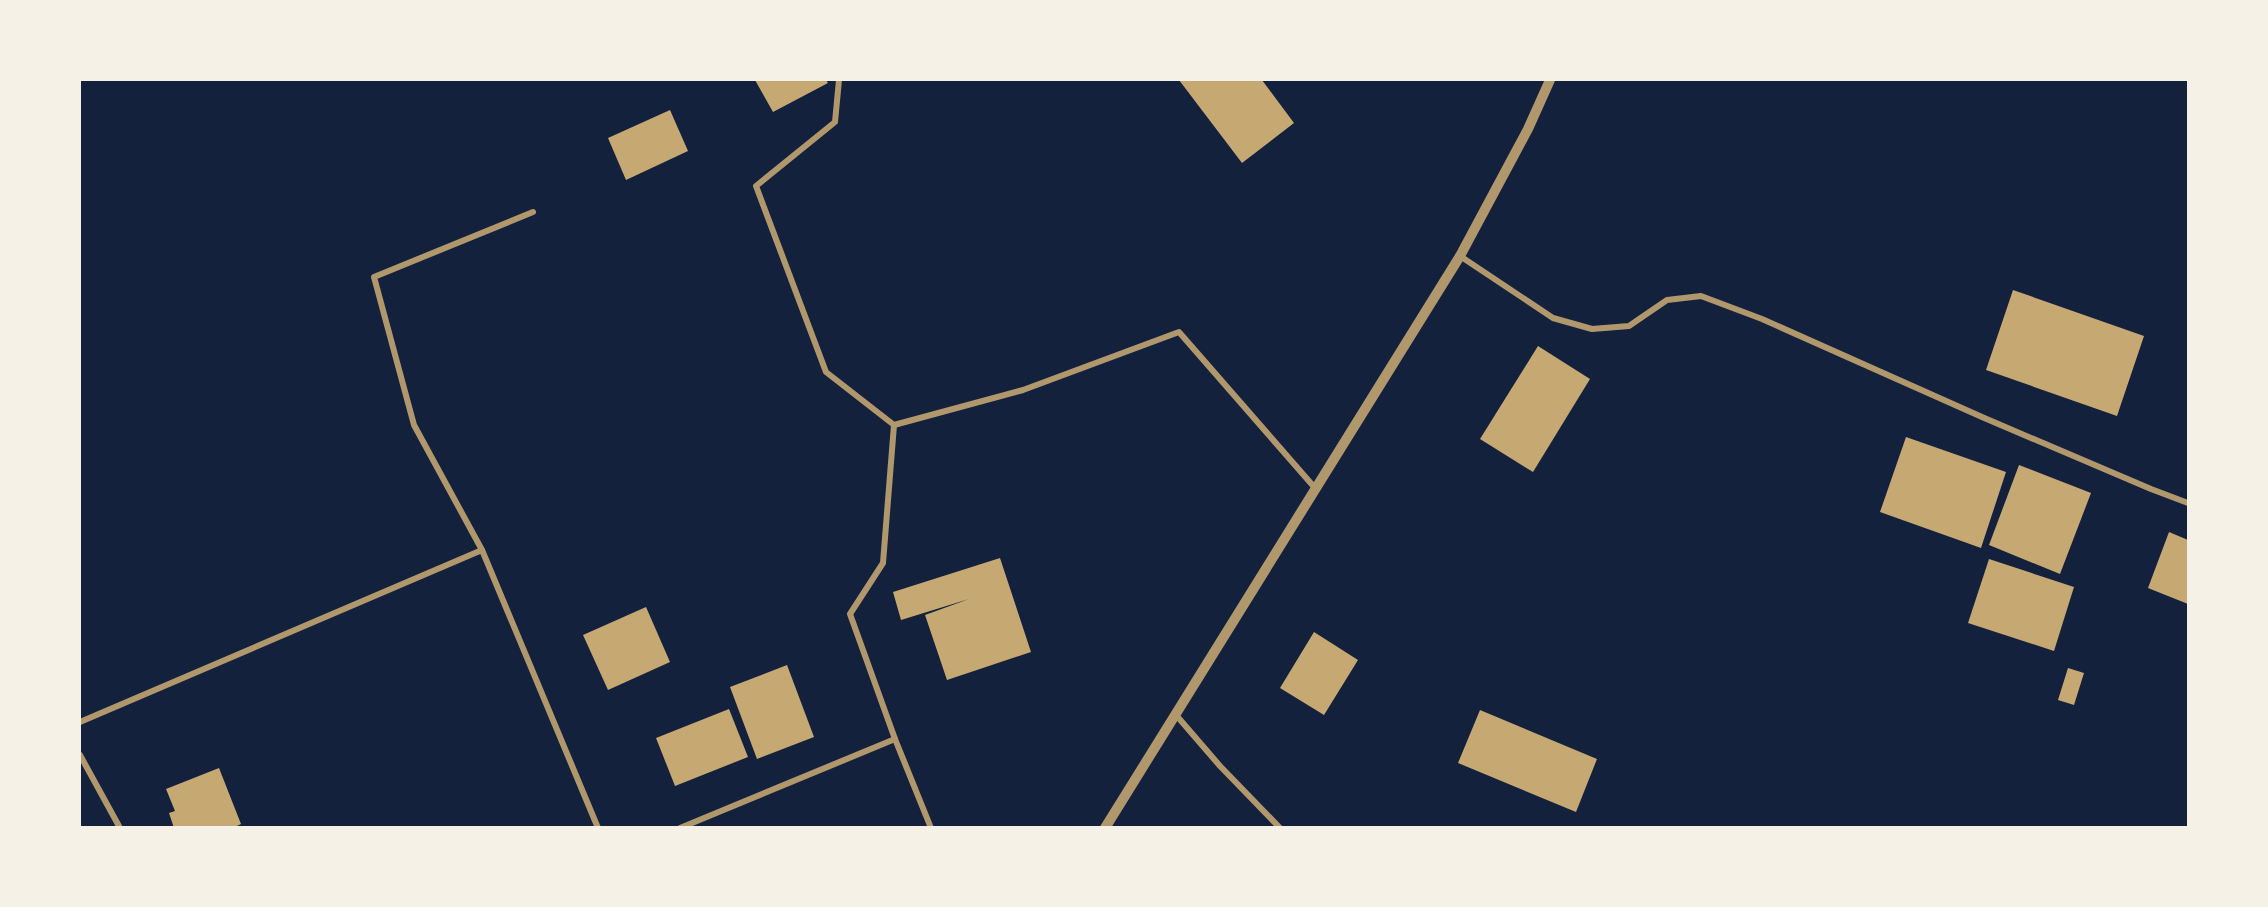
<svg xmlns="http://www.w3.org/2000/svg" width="2268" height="907" font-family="'Open Sans',sans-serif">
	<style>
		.building { fill: #c6a872 }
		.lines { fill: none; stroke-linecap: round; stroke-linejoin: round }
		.minor { stroke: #b1986c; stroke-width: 6 }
		.tertiary { stroke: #b1986c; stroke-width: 10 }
	</style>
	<rect width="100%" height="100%" fill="#14213d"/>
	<!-- building -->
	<g class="building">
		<path d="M755,80H826L828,83L773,112Z"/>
		<path d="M1179,80H1262L1294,123L1242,163Z"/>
		<path d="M670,110L688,151L626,180L608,138Z"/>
		<path d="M2013,290L2144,336L2117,416L1986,370Z"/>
		<path d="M1538,346L1590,379L1533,472L1480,439Z"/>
		<path d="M1906,437L2006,472L1981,548L1880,512Z"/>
		<path d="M2019,465L2091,493L2060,574L1989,545Z"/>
		<path d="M2169,532L2188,540V604L2148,588Z"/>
		<path d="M1000,558L1031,652L947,680L925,615L969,599L901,620L893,592Z"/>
		<path d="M1989,559L2074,587L2054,651L1968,623Z"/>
		<path d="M646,607L670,662L608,690L583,635Z"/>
		<path d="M1314,632L1358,660L1324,715L1280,688Z"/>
		<path d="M787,665L814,737L757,759L730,687Z"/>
		<path d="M2068,668L2084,673L2074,705L2058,700Z"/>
		<path d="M729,709L748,757L675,786L656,738Z"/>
		<path d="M1480,710L1597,759L1576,812L1458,763Z"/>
		<path d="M219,768L241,824L233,828H174L169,813L175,811L166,789Z"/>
	</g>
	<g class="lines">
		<!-- minor -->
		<g class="minor">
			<path d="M839,80L835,122L756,186L826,372L894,425L1023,390L1179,332L1315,488"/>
			<path d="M533,212L374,277L414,425L482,550L598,828"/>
			<path d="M1460,256L1553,318L1592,329L1629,326L1667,300L1701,296L1762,319L1982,417L2151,489L2188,503"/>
			<path d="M894,425L883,563L850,614L895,739L931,828"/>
			<path d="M1176,715L1220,766L1280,828"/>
			<path d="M80,722L482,550"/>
			<path d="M80,755L120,828"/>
			<path d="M680,828L895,739"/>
		</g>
		<!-- tertiary -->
		<path class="tertiary" d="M1105,828L1460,256L1528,129L1550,80"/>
	</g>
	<!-- border -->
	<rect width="2268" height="907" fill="none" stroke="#f6f1e7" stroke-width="162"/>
</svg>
